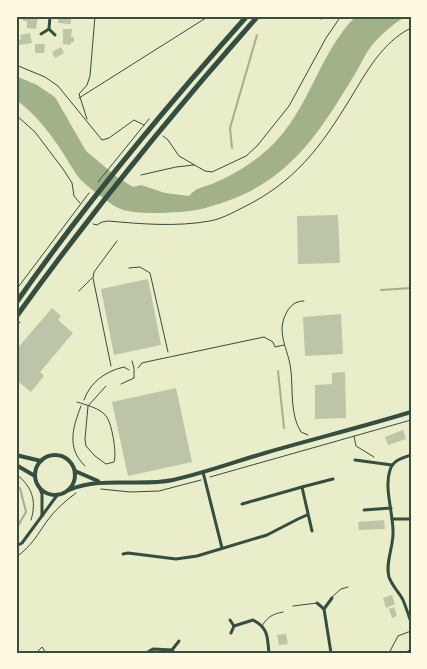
<svg xmlns="http://www.w3.org/2000/svg" width="427" height="669" font-family="Rubik,sans-serif">
	<style>
		.water { fill: #a3b18a }
		.lines { fill: none; stroke-linecap: round; stroke-linejoin: round }
		.stream { stroke: #a3b18a; stroke-width: 2 }
		.building { fill: #bcc5a7 }
		.path { stroke: #344e41; stroke-width: 1 }
		.service { stroke: #344e41; stroke-width: 1 }
		.minor { stroke: #344e41; stroke-width: 3 }
		.tertiary { stroke: #344e41; stroke-width: 4 }
		.trunk { stroke: #344e41; stroke-width: 5 }
		.neatline { fill: none; stroke: #344e41; stroke-width: 2 }
	</style>
	<rect width="100%" height="100%" fill="#e9edc9"/>
	<!-- water -->
	<path class="water" d="M356,16H407C396,21 377,38 370,48C364,56 360,66 355,74C321,130 292,178 227,201C211,207 196,211 179,212C162,213 131,215 116,207C105,200 92,190 82,181C75,174 69,162 63,153C50,133 36,114 16,100V76L37,85L55,97L86,151L117,177L133,187L141,185L165,193L189,196C197,187 201,188 212,184C236,174 261,158 278,139C311,102 321,51 356,16Z"/>
	<g class="lines">
		<!-- stream -->
		<g class="stream">
			<path d="M321,19V16"/>
			<path d="M232,148L230,128L257,35"/>
			<path d="M381,290L411,288"/>
			<path d="M278,371L284,428"/>
			<path d="M16,529L26,512L20,488"/>
		</g>
	</g>
	<!-- building -->
	<g class="building">
		<path d="M23,16H38L36,29L27,28V21H23Z"/>
		<path d="M58,16H71V24L58,23Z"/>
		<path d="M63,29H72L71,37H74V42H71V45L63,44Z"/>
		<path d="M30,33L32,43L19,45L18,40L21,39L20,35Z"/>
		<path d="M35,44H45L44,53H35Z"/>
		<path d="M61,47L64,53L55,58L52,52Z"/>
		<path d="M338,215L340,263L298,264L297,216Z"/>
		<path d="M148,279L161,345L114,355L101,289Z"/>
		<path d="M52,308L61,316L58,320L73,333L40,372L44,376L31,392L16,380V350Z"/>
		<path d="M341,314L343,354L305,356L303,317Z"/>
		<path d="M345,372L346,418L315,419V385L332,384V373Z"/>
		<path d="M176,388L192,462L128,476L112,402Z"/>
		<path d="M403,430L406,439L388,445L385,437Z"/>
		<path d="M384,520L385,529L359,530L358,522Z"/>
		<path d="M392,595L395,604L386,608L383,598Z"/>
		<path d="M394,607L397,616L392,618L389,609Z"/>
		<path d="M286,634L288,644L279,645L277,635Z"/>
	</g>
	<g class="lines">
		<!-- path -->
		<g class="path">
			<path d="M16,65L45,77L58,86L102,140L109,138L134,120L144,125"/>
			<path d="M79,98L209,16"/>
			<path d="M16,115L35,132L63,169L72,183L74,196L80,203"/>
			<path d="M87,119L79,94L87,85L90,76L95,16"/>
			<path d="M163,136L168,140L179,156L205,171L212,172L246,156L257,146L289,106L326,38L341,16"/>
			<path d="M141,175L176,167L194,165"/>
			<path d="M98,182L149,119"/>
			<path d="M93,224L97,225L102,222L108,221C142,224 176,227 210,221C221,219 232,213 242,208C295,182 320,148 350,99C366,73 382,42 411,28"/>
			<path d="M16,290L89,193"/>
			<path d="M304,301C297,301 292,304 288,310C274,332 289,349 291,371C293,390 290,415 301,432L308,435"/>
			<path d="M16,327L20,322"/>
			<path d="M138,368L142,363L146,362L264,337L273,342L275,347L284,345"/>
			<path d="M84,400C90,382 106,371 124,367L129,370"/>
			<path d="M81,406C73,427 66,448 85,466"/>
			<path d="M354,436L356,446L374,457"/>
			<path d="M16,474C32,486 37,501 31,520"/>
			<path d="M210,477L411,420"/>
			<path d="M101,489L130,492L159,491L201,480"/>
			<path d="M16,557C32,546 37,535 47,521C55,510 65,501 76,493"/>
		</g>
		<!-- service -->
		<g class="service">
			<path d="M129,268L140,267L150,273L168,352"/>
			<path d="M79,291L92,278"/>
			<path d="M111,366L93,278L94,272L117,241"/>
			<path d="M121,384L134,378V368L132,361"/>
			<path d="M77,402C86,405 100,408 106,416C112,423 117,454 114,462L106,464L95,456L86,446L85,439L88,406L106,386"/>
			<path d="M332,597L341,589L348,587"/>
			<path d="M293,606L317,603"/>
			<path d="M262,626C268,616 273,614 283,612"/>
			<path d="M36,653L42,647L46,653"/>
			<path d="M389,653L398,636L411,631"/>
		</g>
		<!-- minor -->
		<g class="minor">
			<path d="M49,29L50,16"/>
			<path d="M41,34L49,29L55,35"/>
			<path d="M411,455C402,458 393,460 390,470C384,487 393,513 393,531C394,546 385,562 389,577C392,586 399,592 403,600C406,607 408,614 411,622"/>
			<path d="M355,460L392,465"/>
			<path d="M203,472L222,548"/>
			<path d="M38,485L42,494V516"/>
			<path d="M302,487L333,479"/>
			<path d="M242,504L302,487L312,531"/>
			<path d="M364,510L391,508"/>
			<path d="M392,519H411"/>
			<path d="M16,546L22,543L58,494"/>
			<path d="M123,554L128,553L176,559L197,556L267,535L298,519L307,515"/>
			<path d="M317,603L324,609L332,598"/>
			<path d="M324,609L331,653"/>
			<path d="M230,620L234,626L231,633"/>
			<path d="M234,626L253,620C269,629 267,636 269,653"/>
			<path d="M146,653L153,649L172,650"/>
			<path d="M174,653L172,650L179,641"/>
		</g>
		<!-- tertiary -->
		<g class="tertiary">
			<path d="M16,455L41,461"/>
			<circle cx="55" cy="475" r="20"/>
			<path d="M16,465L35,476"/>
			<path d="M75,471L98,481"/>
			<path d="M69,490C102,476 138,487 173,480C204,473 234,462 265,453C313,439 362,427 411,412"/>
			<path d="M408,653L411,651"/>
		</g>
		<!-- trunk -->
		<g class="trunk">
			<path d="M16,303C87,201 164,109 247,16"/>
			<path d="M16,317C91,213 172,113 258,16"/>
		</g>
	</g>
	<!-- border -->
	<rect width="427" height="669" fill="none" stroke="#fefae0" stroke-width="35"/>
	<rect x="18" y="18" width="392" height="634" class="neatline"/>
</svg>
